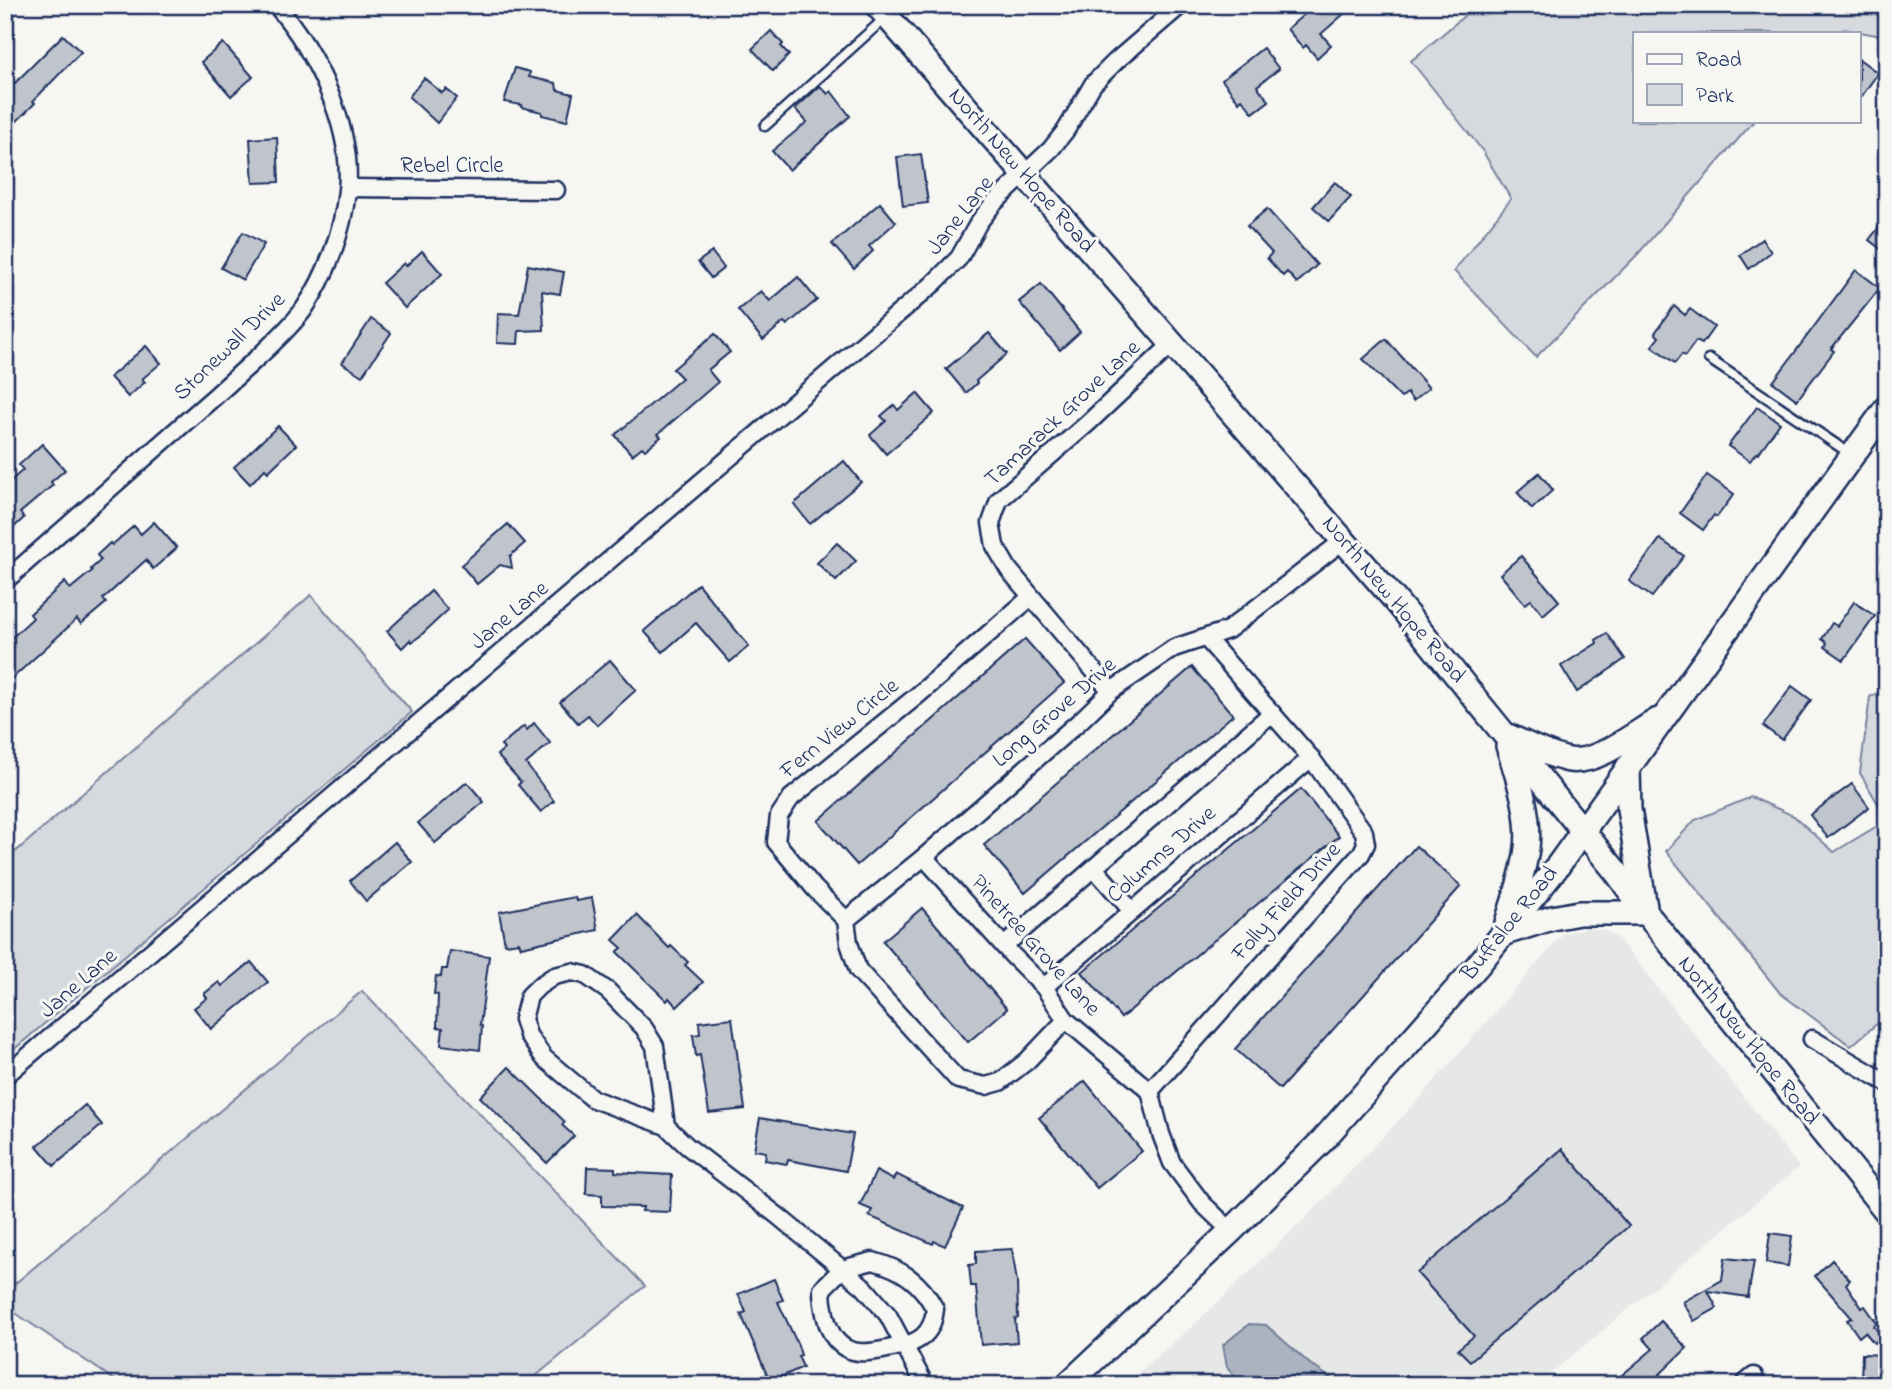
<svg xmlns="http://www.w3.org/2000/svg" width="1892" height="1390" font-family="'Indie Flower',sans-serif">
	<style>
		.built { fill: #e6e7e7 }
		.green { fill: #d6d9dd; stroke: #78849e; stroke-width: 2 }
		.water { fill: #abb2c0; stroke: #717e99; stroke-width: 2 }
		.building { fill: #c0c4cd; stroke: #1b2f5e; stroke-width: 2 }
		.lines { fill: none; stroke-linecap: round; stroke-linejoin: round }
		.service-casing { stroke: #1b2f5e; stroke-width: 13 }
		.minor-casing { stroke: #1b2f5e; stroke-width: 21 }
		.primary-casing { stroke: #1b2f5e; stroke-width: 28 }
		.service { stroke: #f6f6f2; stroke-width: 8 }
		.minor { stroke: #f6f6f2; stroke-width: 16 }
		.primary { stroke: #f6f6f2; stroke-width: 23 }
		.labels { text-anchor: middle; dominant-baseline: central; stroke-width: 6; stroke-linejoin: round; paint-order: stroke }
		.street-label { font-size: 23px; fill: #1b2f5e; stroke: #f6f6f2 }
	</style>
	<rect width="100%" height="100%" fill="#f6f6f2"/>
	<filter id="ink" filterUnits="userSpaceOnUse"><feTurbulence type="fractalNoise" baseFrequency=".0143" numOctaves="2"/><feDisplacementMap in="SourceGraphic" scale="14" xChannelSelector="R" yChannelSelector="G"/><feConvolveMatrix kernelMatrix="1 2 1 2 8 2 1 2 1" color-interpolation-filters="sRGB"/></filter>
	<g filter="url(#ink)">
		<!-- built -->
		<path class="built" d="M1588,927L1606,931L1618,938L1799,1167L1537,1385H1124L1198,1321L1315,1209L1418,1100L1563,934Z"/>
		<!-- green -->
		<g class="green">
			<path d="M1477,5H1887V37L1844,29L1840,33H1635V121H1754L1637,255L1536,357L1454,271L1511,199L1482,150L1411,61Z"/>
			<path d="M311,595L412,712L5,1057V861Z"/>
			<path d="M1887,688V819L1860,773L1870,697Z"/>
			<path d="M1751,797L1794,816L1834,852L1887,820V1015L1851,1046L1780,993L1666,851L1695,820Z"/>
			<path d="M362,991L645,1286L525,1385H122L5,1306V1292Z"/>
		</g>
		<!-- water -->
		<path class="water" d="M1249,1324L1266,1325L1310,1364L1332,1379V1385H1243L1227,1367L1223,1345Z"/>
		<!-- building -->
		<g class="building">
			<path d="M1315,5H1354L1321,34L1331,45L1317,58L1306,45L1303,48L1287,29Z"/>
			<path d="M771,31L783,44L781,46L789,55L773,71L752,49Z"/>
			<path d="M63,35L81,52L33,101L35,103L5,133V88L12,81L15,83Z"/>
			<path d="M223,43L253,77L231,96L201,62Z"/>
			<path d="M1263,48L1279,69L1257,86L1269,101L1253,113L1242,99L1239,102L1222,80Z"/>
			<path d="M1859,59L1878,73L1859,100Z"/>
			<path d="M515,68L530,72L529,77L556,83L557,90L573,94L567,121L542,115V112L521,107L522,105L504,102Z"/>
			<path d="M424,78L442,93L446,89L457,98L437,123L409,97Z"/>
			<path d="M820,86L828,94L831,91L850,116L789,170L772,151L807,122L795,109Z"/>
			<path d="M277,137L279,182L253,183L250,139Z"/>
			<path d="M921,154L928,203L903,206L897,157Z"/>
			<path d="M1335,182L1351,197L1329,221L1313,207Z"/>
			<path d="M880,203L896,222L869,246L873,251L854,269L832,244Z"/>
			<path d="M1267,209L1317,265L1297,283L1287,272L1283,276L1267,258L1272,253L1247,226Z"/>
			<path d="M1887,217V254L1869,240Z"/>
			<path d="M243,232L264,244L243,280L221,268Z"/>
			<path d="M1762,239L1771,252L1749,269L1740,255Z"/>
			<path d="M422,251L442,274L405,308L382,283L404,263L406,266Z"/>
			<path d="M712,252L724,268L711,278L698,262Z"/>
			<path d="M528,265L564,272L560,294L542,291L544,330L519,331L518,344L497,343L498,313L519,314Z"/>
			<path d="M1856,270L1880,288L1831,349L1834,351L1797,400L1773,382Z"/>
			<path d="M798,277L817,300L787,325L784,322L763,340L738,310L761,291L770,301Z"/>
			<path d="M1041,284L1080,332L1060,350L1019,302Z"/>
			<path d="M1674,306L1685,315L1690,309L1714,327L1702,344L1696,341L1685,356L1682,354L1675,363L1652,346L1659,337L1655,333Z"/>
			<path d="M371,319L391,333L362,376L342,363Z"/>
			<path d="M989,333L1007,354L976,381L977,383L966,393L946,369Z"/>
			<path d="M715,334L730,352L708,370L718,382L658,434L661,437L645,450L642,447L632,455L615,435L682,378L673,369Z"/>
			<path d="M1386,339L1429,388L1413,401L1407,393L1401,398L1363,359Z"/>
			<path d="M146,346L161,363L142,379L145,382L128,397L110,377Z"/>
			<path d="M917,393L934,413L886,454L870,435L886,421L881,416L894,405L898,410Z"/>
			<path d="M1757,407L1780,423L1758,454L1756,453L1750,461L1728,446Z"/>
			<path d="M278,426L296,445L268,472L265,469L250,484L234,467Z"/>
			<path d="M42,444L65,470L51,482L53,485L20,513L24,518L13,528L8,523L5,526V486L23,470L19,465Z"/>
			<path d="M844,461L861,482L810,524L794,504Z"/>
			<path d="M1539,473L1553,490L1532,509L1517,492Z"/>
			<path d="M1707,475L1734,494L1717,517L1714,515L1703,530L1680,513Z"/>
			<path d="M154,522L177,548L153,569L146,560L103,599L106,603L81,624L77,619L5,685V644L33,618L30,614L65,582L70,589L92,571L91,569L101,560L97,555L110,543L112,545L134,526L141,534Z"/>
			<path d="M508,524L525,543L510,556L512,568L500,565L477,584L461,565Z"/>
			<path d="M1660,539L1684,556L1652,597L1629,581Z"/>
			<path d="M837,543L856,561L836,581L817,563Z"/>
			<path d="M1521,556L1559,601L1543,615L1531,600L1525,604L1500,574Z"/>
			<path d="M698,584L749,646L730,662L696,623L663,652L644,631Z"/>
			<path d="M431,591L448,610L420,636L412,642L410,640L402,648L387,631Z"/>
			<path d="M1854,602L1875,616L1844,660L1825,647L1827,643L1822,639L1832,623L1837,626Z"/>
			<path d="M1607,633L1625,659L1577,692L1561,666L1597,643L1596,640Z"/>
			<path d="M1025,639L1064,683L857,865L818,821Z"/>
			<path d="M610,660L636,690L597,725L588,715L578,723L560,702Z"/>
			<path d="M1192,667L1233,715L1025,893L984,845Z"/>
			<path d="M1792,686L1811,700L1782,740L1763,726Z"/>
			<path d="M534,723L550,743L526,764L554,801L541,812L518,785L521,782L497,755L504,749L501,745L524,726L527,730Z"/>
			<path d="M467,782L484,802L435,843L418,823Z"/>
			<path d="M1852,784L1869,807L1828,838L1810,815Z"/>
			<path d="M1301,789L1339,836L1121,1018L1082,972Z"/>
			<path d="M395,842L412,862L366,901L350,881Z"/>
			<path d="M1416,846L1461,886L1280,1089L1235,1049Z"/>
			<path d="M575,897L576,901L592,898L598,930L521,947L519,942L505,944L499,912Z"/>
			<path d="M922,908L1007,1009L968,1042L883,941Z"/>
			<path d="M637,915L669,948L671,946L688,962L685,965L703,982L677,1007L669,998L667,1001L617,952L622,948L613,940Z"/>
			<path d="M450,951L489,956L480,1025L482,1026L480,1050L441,1045L443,1028L437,1027L438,995L434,994L436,976L441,977L442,969H447Z"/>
			<path d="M251,962L268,982L211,1029L194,1008L207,998L204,994L219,982L222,986Z"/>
			<path d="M732,1018L745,1109L709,1113L700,1055L696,1056L693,1035L700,1034L699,1022Z"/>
			<path d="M509,1067L565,1122L562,1125L574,1136L547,1163L480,1097Z"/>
			<path d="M1085,1081L1142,1151L1097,1188L1039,1118Z"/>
			<path d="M85,1105L102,1125L54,1166L37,1146Z"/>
			<path d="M760,1118L853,1134L846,1171L788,1160L787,1164L765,1160L766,1152L754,1150Z"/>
			<path d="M1562,1149L1629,1226L1470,1361L1458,1349L1474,1336L1417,1273Z"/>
			<path d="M587,1167L615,1168V1172L672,1175L670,1212L642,1211L643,1207L602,1206V1195L586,1194Z"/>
			<path d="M876,1171L893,1180L896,1174L963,1208L945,1246L934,1241L933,1244L869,1216L872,1210L860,1205Z"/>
			<path d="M1770,1233L1792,1236L1788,1266L1766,1263Z"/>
			<path d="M1012,1249L1017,1282L1018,1318L1015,1319L1017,1342L981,1345L976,1286H971L969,1265L976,1264V1251Z"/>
			<path d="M1725,1258L1754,1261L1748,1297L1708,1291L1717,1308L1694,1321L1683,1302L1722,1280Z"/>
			<path d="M1832,1260L1850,1280L1846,1284L1862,1308L1865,1306L1877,1323L1874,1326L1882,1337L1874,1343L1865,1332L1859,1337L1847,1320L1852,1318L1815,1276Z"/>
			<path d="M774,1279L783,1300L778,1302L798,1345L801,1355L798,1356L803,1367L770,1382L741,1314L746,1312L738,1294Z"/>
			<path d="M1661,1321L1687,1348L1658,1376L1665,1385H1610L1653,1349L1643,1338Z"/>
			<path d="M1862,1354L1885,1355L1883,1382H1861Z"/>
		</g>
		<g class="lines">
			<defs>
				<g id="service">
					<path d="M765,126L884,19"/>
					<path d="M1709,359L1852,455"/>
				</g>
				<g id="minor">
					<path d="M5,7L7,5"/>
					<path d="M348,188L556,190"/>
					<path d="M5,581C61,532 117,483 173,433C201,409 229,384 256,359C273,343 291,327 304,309C327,275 343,231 347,190C354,128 315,50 276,5"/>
					<path d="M1031,597L918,695L791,798L779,816L776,842L815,889L846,920L849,943L858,970L958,1080L986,1086L1000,1082L1027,1061L1066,1020"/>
					<path d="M1111,691L1009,570L995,546L991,523L999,500L1087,424L1172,344"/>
					<path d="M924,857L1011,954L1044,987L1066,1020L1150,1091L1161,1134L1172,1163L1202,1203L1231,1231"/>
					<path d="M1094,868L1132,911"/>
					<path d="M846,920L924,857L1081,720L1111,691L1174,648L1228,630L1344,540"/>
					<path d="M1004,946L1272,713"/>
					<path d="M1044,987L1311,758"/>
					<path d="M1812,1039L1887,1083"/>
					<path d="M5,1076L933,284L959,258L979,222L993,204L1051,149L1066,130L1093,84L1116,61L1181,5"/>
					<path d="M1150,1091L1361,854L1366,844L1364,832L1311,758L1206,638"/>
					<path d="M666,1126L655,1046L644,1028L608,991L585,975L572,972L554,976L539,986L529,996L523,1019L528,1035L544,1058L593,1099L666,1126L687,1146L778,1216L864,1287L888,1315L925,1385"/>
					<path d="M873,1261C902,1269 921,1282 935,1309C934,1319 931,1330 922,1337C912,1345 903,1345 892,1348C873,1352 851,1358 836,1340C826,1328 822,1303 822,1289L842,1269Z"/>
					<path d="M1743,1385L1754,1376"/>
				</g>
				<g id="primary">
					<path d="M877,5L1396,601L1617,873L1646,913L1887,1212"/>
					<path d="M1508,736C1527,744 1549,756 1569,760C1596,765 1635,733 1658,720"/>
					<path d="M1628,767L1629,809L1645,907"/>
					<path d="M1507,923C1514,899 1524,873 1527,848C1531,814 1518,778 1508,746"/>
					<path d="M1505,933L1552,918L1579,913H1646"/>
					<path d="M1067,1385L1231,1231L1322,1141L1478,965L1557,867L1887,407"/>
				</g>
			</defs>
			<!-- service casing -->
			<use href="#service" class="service-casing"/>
			<!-- minor casing -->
			<use href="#minor" class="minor-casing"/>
			<!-- primary casing -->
			<use href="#primary" class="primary-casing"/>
			<!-- service -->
			<use href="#service" class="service"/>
			<!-- minor -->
			<use href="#minor" class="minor"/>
			<!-- primary -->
			<use href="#primary" class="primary"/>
		</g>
	</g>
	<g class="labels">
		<!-- street labels -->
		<g class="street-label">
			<text x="452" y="166">Rebel Circle</text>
			<text transform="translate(1021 171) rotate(49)">North New Hope Road</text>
			<text transform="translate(961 216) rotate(-52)">Jane Lane</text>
			<text transform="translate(230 347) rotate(-44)">Stonewall Drive</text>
			<text transform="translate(1063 414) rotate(-43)">Tamarack Grove Lane</text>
			<text transform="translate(1393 600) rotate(50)">North New Hope Road</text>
			<text transform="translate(510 616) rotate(-40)">Jane Lane</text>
			<text transform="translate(1055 713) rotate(-41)">Long Grove Drive</text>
			<text transform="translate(840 729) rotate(-39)">Fern View Circle</text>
			<text transform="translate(1162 855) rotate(-41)">Columns Drive</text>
			<text transform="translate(1287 902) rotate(-48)">Folly Field Drive</text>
			<text transform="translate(1510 924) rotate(-51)">Buffaloe Road</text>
			<text transform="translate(1035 946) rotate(48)">Pinetree Grove Lane</text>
			<text transform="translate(79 984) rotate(-41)">Jane Lane</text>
			<text transform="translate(1748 1041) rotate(51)">North New Hope Road</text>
		</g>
	</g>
	<!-- margin -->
	<rect width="1892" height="1390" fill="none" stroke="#f6f6f2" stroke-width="28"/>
	<rect x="14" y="14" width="1864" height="1362" fill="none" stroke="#1b2f5e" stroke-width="2.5" filter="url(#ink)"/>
	<!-- legend -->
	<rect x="1633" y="32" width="228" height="91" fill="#f6f6f2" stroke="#9ea6b7" stroke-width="2"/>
	<rect x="1647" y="54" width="35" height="10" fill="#f6f6f2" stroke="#9ea6b7" stroke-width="2"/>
	<text x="1696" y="66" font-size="21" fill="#1b2f5e">Road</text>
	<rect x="1647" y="84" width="35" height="21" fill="#d6d9dd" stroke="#9ea6b7" stroke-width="2"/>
	<text x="1696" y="102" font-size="21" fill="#1b2f5e">Park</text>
</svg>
